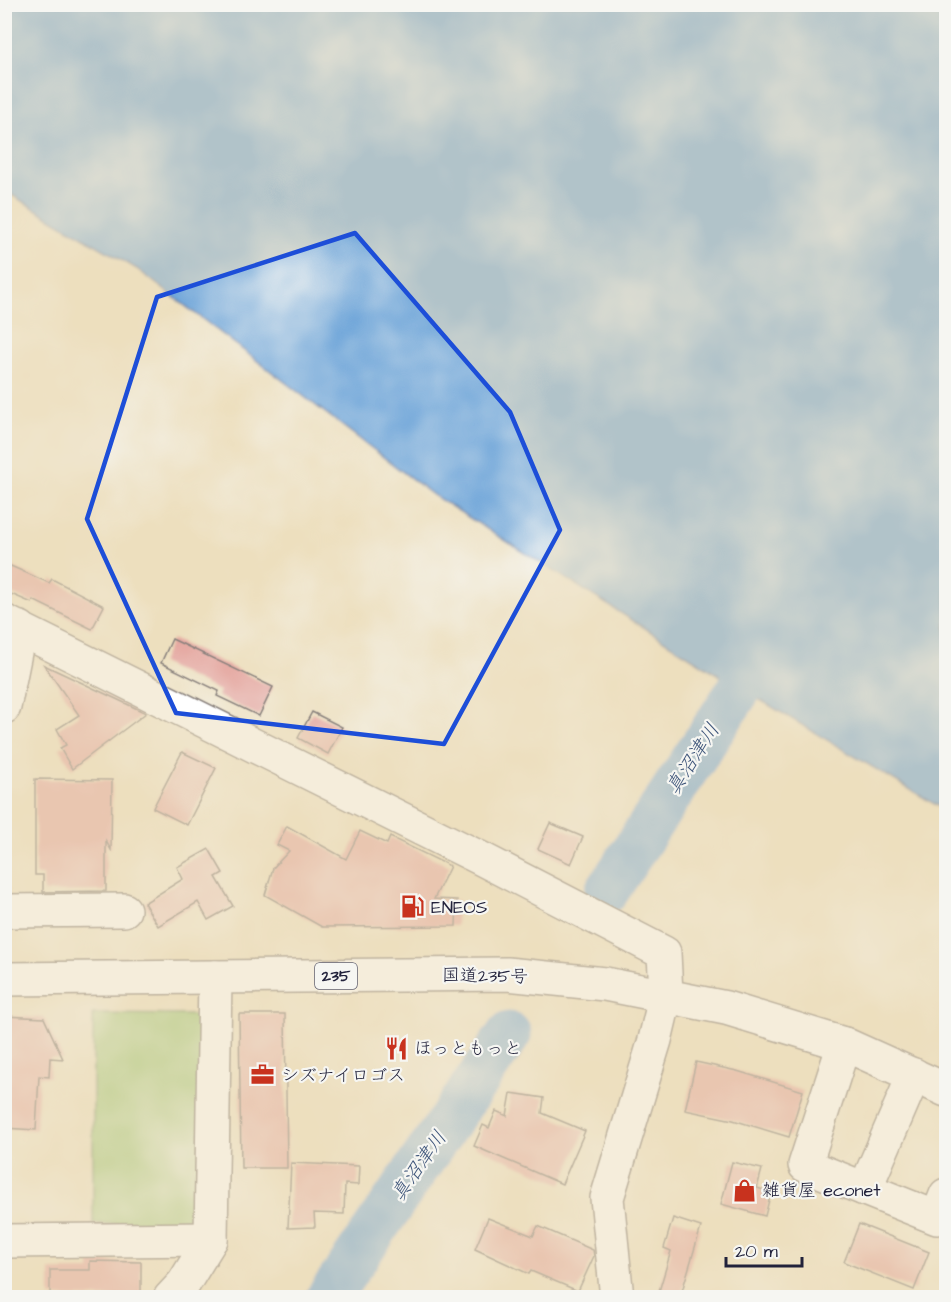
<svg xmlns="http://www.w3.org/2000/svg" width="951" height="1302" font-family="'Architects Daughter','Klee One',sans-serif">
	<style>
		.green { fill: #9cc673; stroke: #5f7457; stroke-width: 1.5 }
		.water { fill: #69a2d8; stroke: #46628a; stroke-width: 1.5 }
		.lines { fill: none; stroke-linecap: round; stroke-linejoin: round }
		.river { stroke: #69a2d8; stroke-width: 45 }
		.building { fill: #e5a8a1 }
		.minor-casing { stroke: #88807c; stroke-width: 36 }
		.highway-casing { stroke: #88807c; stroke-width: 36 }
		.minor { stroke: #fff; stroke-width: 33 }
		.highway { stroke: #fff; stroke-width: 33 }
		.marked { fill: none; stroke: #1d4ed8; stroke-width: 4.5; stroke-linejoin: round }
		.labels { text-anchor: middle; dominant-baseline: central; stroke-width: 4.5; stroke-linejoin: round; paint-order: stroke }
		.shield { fill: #f6f6f2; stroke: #626272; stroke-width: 1.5 }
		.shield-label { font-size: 16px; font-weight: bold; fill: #22223b }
		.poi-label { font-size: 18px; fill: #22223b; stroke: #f6f6f2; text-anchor: start }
		.street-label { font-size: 18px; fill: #22223b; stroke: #f6f6f2 }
		.water-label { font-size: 20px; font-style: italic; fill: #3e557a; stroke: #f6f6f2 }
	</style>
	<rect width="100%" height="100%" fill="#f6f6f2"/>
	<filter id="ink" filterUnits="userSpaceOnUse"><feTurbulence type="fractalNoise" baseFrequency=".0167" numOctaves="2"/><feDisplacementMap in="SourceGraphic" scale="12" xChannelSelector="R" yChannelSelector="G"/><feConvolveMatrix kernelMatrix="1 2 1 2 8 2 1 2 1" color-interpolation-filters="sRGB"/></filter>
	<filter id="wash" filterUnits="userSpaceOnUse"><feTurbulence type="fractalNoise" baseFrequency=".008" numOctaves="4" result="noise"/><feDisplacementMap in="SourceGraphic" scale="24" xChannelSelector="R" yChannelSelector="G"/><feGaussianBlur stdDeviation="1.35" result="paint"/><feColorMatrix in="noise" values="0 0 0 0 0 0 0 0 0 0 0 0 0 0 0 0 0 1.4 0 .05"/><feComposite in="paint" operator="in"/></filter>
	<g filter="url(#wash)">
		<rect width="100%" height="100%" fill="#eddfbe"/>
		<!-- green -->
		<path class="green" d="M93,1014L204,1015L203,1214L190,1224H93Z"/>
		<!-- water -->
		<path class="water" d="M5,4L946,5V811L740,688L433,495L137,269L5,191Z"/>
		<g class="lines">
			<!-- river -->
			<g class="river">
				<path d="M607,891L740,688"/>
				<path d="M328,1298L509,1034"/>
			</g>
		</g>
		<g id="blocks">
			<!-- building -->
			<g class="building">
				<path d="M4,563L49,583L52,579L104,606L92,629L33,600L32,603L4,591Z"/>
				<path d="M172,639L273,687L259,716L217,696L219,691L161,663Z"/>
				<path d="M44,665L146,713L72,769L60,748L66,745L57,729L79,715Z"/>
				<path d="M312,712L342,727L328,754L298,738Z"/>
				<path d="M182,752L216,768L187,825L153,808Z"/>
				<path d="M35,779L112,780L111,850L106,841V891L43,892V875H35Z"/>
				<path d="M550,823L583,837L571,864L538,849Z"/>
				<path d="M287,826L346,859L360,831L387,844L390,837L450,866L434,899L457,900L456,926L322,927L265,895L273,868L289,851L277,845Z"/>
				<path d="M209,849L223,873L216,877L233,906L208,920L198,902L158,926L144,903L183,879L177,867Z"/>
				<path d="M239,1014H285L287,1168H241Z"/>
				<path d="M4,1016L44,1018L63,1059L50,1058L49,1077L39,1076L36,1130L4,1128Z"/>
				<path d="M696,1062L737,1071L803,1091L789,1137L733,1120L685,1110Z"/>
				<path d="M511,1093L544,1098L542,1113L585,1131L562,1184L474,1146L483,1125L489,1128L496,1111L507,1116Z"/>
				<path d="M732,1162L762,1169L757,1188L771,1192L765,1216L721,1204Z"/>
				<path d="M291,1163L359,1166L358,1185L345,1184L344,1214L314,1213L315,1227L288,1228Z"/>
				<path d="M488,1218L533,1236L538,1226L593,1250L594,1256L578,1291L531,1271L529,1274L475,1249Z"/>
				<path d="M673,1218L701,1227L680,1298H657L671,1251L664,1248Z"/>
				<path d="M859,1224L929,1252L914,1290L844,1262Z"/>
				<path d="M90,1261L141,1262V1298L50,1297V1270H90Z"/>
			</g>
		</g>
	</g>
	<g filter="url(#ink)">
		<use href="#blocks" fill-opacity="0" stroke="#88807c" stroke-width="1.5"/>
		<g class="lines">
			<defs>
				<g id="minor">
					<path d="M4,621L482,859L664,953L666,994L655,1040L607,1198L617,1298"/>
					<path d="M4,707L20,628"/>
					<path d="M4,911L124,910"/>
					<path d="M844,1044L805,1165L937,1218L946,1195"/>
					<path d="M865,1189L914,1075"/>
					<path d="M4,1241L211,1239"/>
					<path d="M170,1298L184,1283L211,1239L215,977"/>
				</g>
				<path id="highway" d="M4,979L507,974L605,984L726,1008L844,1044L946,1090"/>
			</defs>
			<!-- minor casing -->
			<use href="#minor" class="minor-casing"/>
			<!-- highway casing -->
			<use href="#highway" class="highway-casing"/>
			<!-- minor -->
			<use href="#minor" class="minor"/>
			<!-- highway -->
			<use href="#highway" class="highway"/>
		</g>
	</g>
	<!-- marked area -->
	<path d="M0 0H951V1302H0ZM355,233L510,412L560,530L444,744L176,713L87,519L157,297Z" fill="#eddfbe" fill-opacity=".55" fill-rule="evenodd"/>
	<path class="marked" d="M355,233L510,412L560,530L444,744L176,713L87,519L157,297Z"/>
	<!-- icons -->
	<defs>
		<symbol id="fuel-bare" viewBox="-9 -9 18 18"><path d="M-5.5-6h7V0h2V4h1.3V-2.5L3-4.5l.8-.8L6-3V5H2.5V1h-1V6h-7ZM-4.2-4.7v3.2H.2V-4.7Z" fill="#c8321e" stroke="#f6f6f2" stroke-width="2.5" paint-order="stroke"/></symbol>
		<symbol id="restaurant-bare" viewBox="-9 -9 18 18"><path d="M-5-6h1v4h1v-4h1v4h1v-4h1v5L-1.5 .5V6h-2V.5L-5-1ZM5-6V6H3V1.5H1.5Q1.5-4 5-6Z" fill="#c8321e" stroke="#f6f6f2" stroke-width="2.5" paint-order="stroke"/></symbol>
		<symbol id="office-bare" viewBox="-9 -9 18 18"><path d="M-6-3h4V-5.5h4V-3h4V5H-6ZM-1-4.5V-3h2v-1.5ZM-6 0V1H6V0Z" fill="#c8321e" stroke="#f6f6f2" stroke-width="2.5" paint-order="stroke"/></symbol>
		<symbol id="shop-bare" viewBox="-9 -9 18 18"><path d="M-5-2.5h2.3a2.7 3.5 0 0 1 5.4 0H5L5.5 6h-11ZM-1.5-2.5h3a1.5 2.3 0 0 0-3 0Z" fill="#c8321e" stroke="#f6f6f2" stroke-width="2.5" paint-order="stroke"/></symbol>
	</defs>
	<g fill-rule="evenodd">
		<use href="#fuel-bare" x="396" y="890" width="33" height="33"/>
		<use href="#restaurant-bare" x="380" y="1032" width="33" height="33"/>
		<use href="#office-bare" x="246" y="1058" width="33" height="33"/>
		<use href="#shop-bare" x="728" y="1174" width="33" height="33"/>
	</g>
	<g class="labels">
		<!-- shield labels -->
		<rect class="shield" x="315" y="963" width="42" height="26" rx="4.5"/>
		<g class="shield-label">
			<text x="336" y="976">235</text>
		</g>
		<!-- poi labels -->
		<g class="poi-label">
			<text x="431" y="907">ENEOS</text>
			<text x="414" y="1048">ほっともっと</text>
			<text x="281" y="1075">シズナイロゴス</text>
			<text x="762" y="1190">雑貨屋 econet</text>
		</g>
		<!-- street labels -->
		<g class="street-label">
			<text transform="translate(485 976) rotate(1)">国道235号</text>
		</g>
		<!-- water labels -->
		<g class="water-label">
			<text transform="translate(693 759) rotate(-57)">真沼津川</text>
			<text transform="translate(419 1166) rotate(-55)">真沼津川</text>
		</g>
	</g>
	<!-- margin -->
	<rect width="951" height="1302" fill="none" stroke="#f6f6f2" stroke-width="24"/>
	<!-- scale -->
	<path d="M726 1257v9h76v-9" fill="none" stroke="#22223b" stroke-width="3"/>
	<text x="735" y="1257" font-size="18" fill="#22223b" stroke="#f6f6f2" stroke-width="4.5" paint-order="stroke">20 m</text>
</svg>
